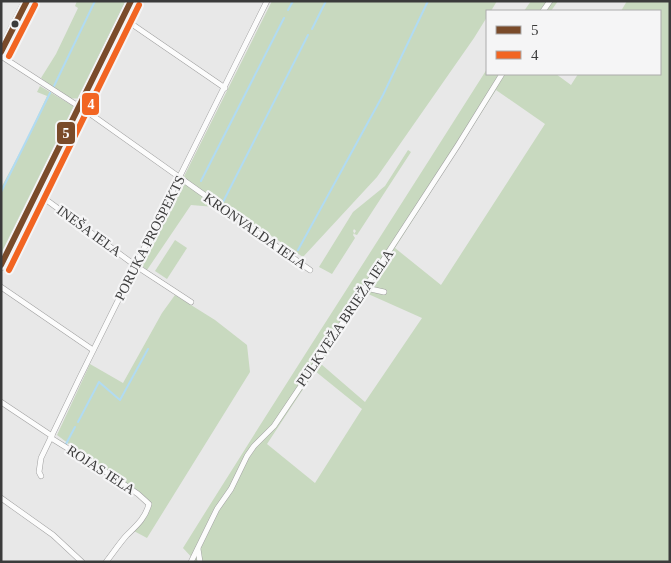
<svg xmlns="http://www.w3.org/2000/svg" width="671" height="563" font-family="'Times New Roman',serif">
	<style>
		.green { fill: #c8d9bf; fill-rule: evenodd }
		.lines { fill: none; stroke-linecap: round; stroke-linejoin: round }
		.stream { stroke: #b1dbf2; stroke-width: 2 }
		.minor-casing { stroke: #a2a2a2; stroke-width: 6 }
		.primary-casing { stroke: #a2a2a2; stroke-width: 10 }
		.minor { stroke: #fcfcfc; stroke-width: 5 }
		.primary { stroke: #fcfcfc; stroke-width: 9 }
		.bus-1-casing { stroke: #f5f5f6; stroke-width: 10 }
		.bus-2-casing { stroke: #f5f5f6; stroke-width: 10 }
		.bus-1 { stroke: #7a4b2a; stroke-width: 6 }
		.bus-2 { stroke: #f26522; stroke-width: 6 }
		.bus-dot { fill: #3b3b3b; stroke: #f5f5f6; stroke-width: 2 }
		.labels { text-anchor: middle; dominant-baseline: central; stroke-width: 4.5; stroke-linejoin: round; paint-order: stroke }
		.street-label { font-size: 14px; fill: #3b3b3b; stroke: #f5f5f6 }
		.line-badge { stroke: #f5f5f6; stroke-width: 2 }
		.badge-label { font-size: 14px; text-anchor: middle; font-weight: bold; fill: #fff }
	</style>
	<rect width="100%" height="100%" fill="#e8e8e8"/>
	<!-- green -->
	<g class="green">
		<path d="M77,1H128L81,97C68,104 51,86 41,78L56,54L78,8L75,6Z"/>
		<path d="M272,1H497L491,11H487V17L474,38L377,177L303,257L225,205L219,208L234,219L233,221L215,207L191,205L147,270L142,266L141,262Z"/>
		<path d="M531,1H558L551,11H524Z"/>
		<path d="M627,1H670V562H196L183,548C283,387 386,229 487,69V74H556L571,85L578,74H660V11H621ZM496,90L545,124L441,285L395,248ZM366,293L422,318L365,402L321,364ZM315,371L362,409L315,483L267,444Z"/>
		<path d="M40,86L73,106V110L1,259V188L26,141L47,96L37,92Z"/>
		<path d="M408,150L411,152L357,235L354,234L356,231L354,229L353,231L354,233L353,235L355,238L332,274L319,267L353,212L385,186Z"/>
		<path d="M239,222L300,266L299,268L237,224Z"/>
		<path d="M175,240L187,248L167,279L155,271Z"/>
		<path d="M175,295L215,320L247,345L250,372L147,538L132,530L149,504L57,435L90,364L123,383L162,313Z"/>
	</g>
	<g class="lines">
		<!-- stream -->
		<g class="stream">
			<path d="M288,10L293,1"/>
			<path d="M312,29L326,1"/>
			<path d="M54,86L95,1"/>
			<path d="M201,181L284,18"/>
			<path d="M1,192L50,93"/>
			<path d="M222,204L308,35"/>
			<path d="M298,250L383,95L428,1"/>
			<path d="M78,422L99,382L120,400L148,349"/>
			<path d="M66,444L75,427"/>
		</g>
		<defs>
			<g id="minor">
				<path d="M543,11L550,1"/>
				<path d="M123,18L225,88"/>
				<path d="M1,56L89,113L310,270"/>
				<path d="M37,193L136,266L191,302"/>
				<path d="M1,287L93,350"/>
				<path d="M366,288L384,292"/>
				<path d="M1,402L52,436"/>
				<path d="M51,438L109,474L138,494L149,504C145,519 136,526 126,536C119,544 113,553 106,562"/>
				<path d="M41,476L39,472L41,458L80,377L267,1"/>
				<path d="M1,498L53,535L82,562"/>
				<path d="M198,549L200,562"/>
				<path d="M191,562L217,509L231,489L247,456L254,446L274,426L315,365L458,145L502,74"/>
			</g>
			<g id="primary">
				<path d="M1,52L27,1"/>
				<path d="M1,266L131,1"/>
			</g>
		</defs>
		<!-- minor casing -->
		<use href="#minor" class="minor-casing"/>
		<!-- primary casing -->
		<use href="#primary" class="primary-casing"/>
		<!-- minor -->
		<use href="#minor" class="minor"/>
		<!-- primary -->
		<use href="#primary" class="primary"/>
		<defs>
			<g id="bus-1">
				<path d="M1,52L27,1"/>
				<path d="M1,265L131,1"/>
			</g>
			<g id="bus-2">
				<path d="M9,56L35,5"/>
				<path d="M9,270L139,5"/>
			</g>
		</defs>
		<!-- bus-1 casing -->
		<use href="#bus-1" class="bus-1-casing"/>
		<!-- bus-2 casing -->
		<use href="#bus-2" class="bus-2-casing"/>
		<!-- bus-1 -->
		<use href="#bus-1" class="bus-1"/>
		<!-- bus-2 -->
		<use href="#bus-2" class="bus-2"/>
	</g>
	<!-- markers -->
	<circle class="bus-dot" cx="15" cy="24" r="4.5"/>
	<g class="labels">
		<!-- street labels -->
		<g class="street-label">
			<text transform="translate(89 231) rotate(36)">INEŠA IELA</text>
			<text transform="translate(255 231) rotate(35)">KRONVALDA IELA</text>
			<text transform="translate(150 238) rotate(-63)">PORUKA PROSPEKTS</text>
			<text transform="translate(345 318) rotate(-56)">PULKVEŽA BRIEŽA IELA</text>
			<text transform="translate(101 470) rotate(33)">ROJAS IELA</text>
		</g>
	</g>
	<g class="line-badge">
		<rect x="81" y="92" width="19" height="24" rx="5" fill="#f26522"/>
		<rect x="56" y="121" width="20" height="24" rx="5" fill="#7a4b2a"/>
	</g>
	<g class="badge-label">
		<text x="91" y="109">4</text>
		<text x="66" y="138">5</text>
	</g>
	<!-- border -->
	<rect width="671" height="563" fill="none" stroke="#3b3b3b" stroke-width="5"/>
	<!-- legend -->
	<rect x="486" y="10" width="175" height="65" fill="#f5f5f6" stroke="#ababab"/>
	<rect x="496" y="26" width="25" height="8" fill="#7a4b2a" stroke="#ababab"/>
	<text x="531" y="35" font-size="15" fill="#3b3b3b">5</text>
	<rect x="496" y="51" width="25" height="8" fill="#f26522" stroke="#ababab"/>
	<text x="531" y="60" font-size="15" fill="#3b3b3b">4</text>
</svg>
